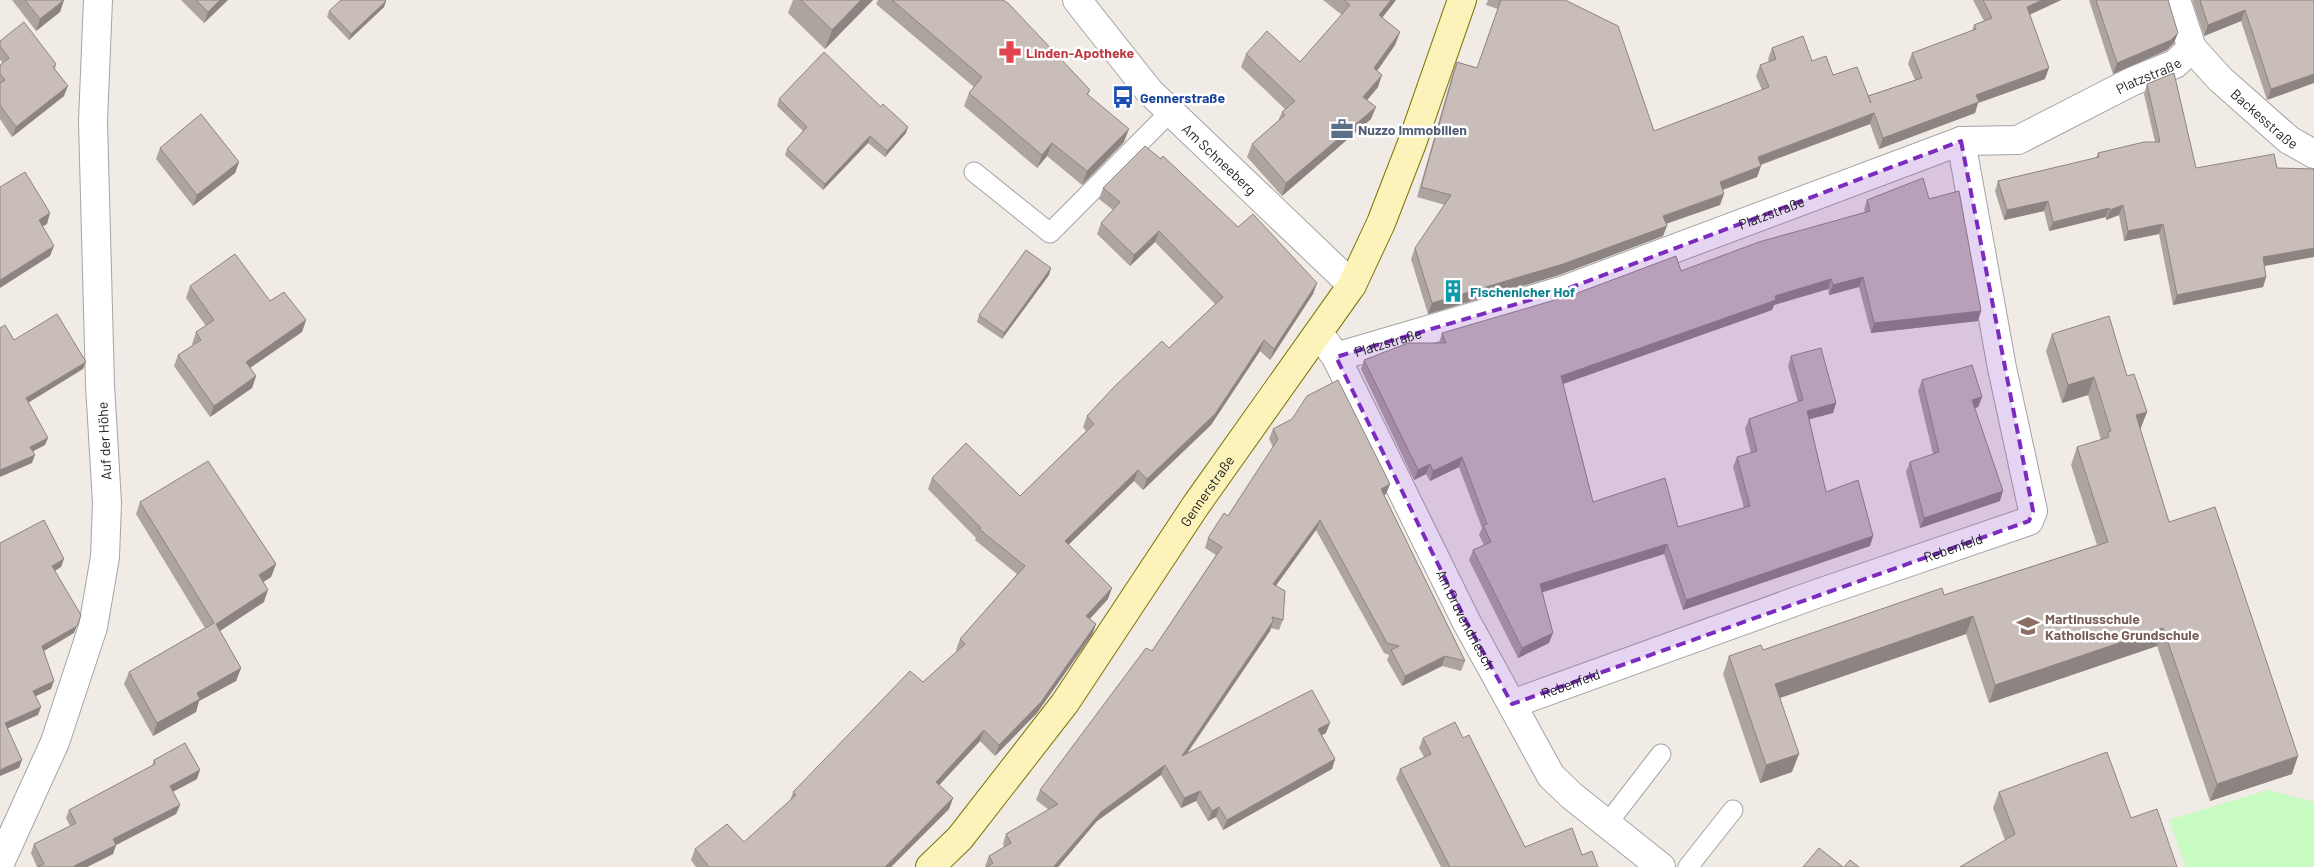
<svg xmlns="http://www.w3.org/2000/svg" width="2314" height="867" font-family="Barlow,sans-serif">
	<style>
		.park { fill: #c7fbc2 }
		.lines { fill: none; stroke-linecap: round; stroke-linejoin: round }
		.lane-casing { stroke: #a4a4a4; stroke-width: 21 }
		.street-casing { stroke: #a4a4a4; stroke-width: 30 }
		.secondary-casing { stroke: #7c7402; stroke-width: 30 }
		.lane { stroke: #fff; stroke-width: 19 }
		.street { stroke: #fff; stroke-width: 28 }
		.secondary { stroke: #fbf3b9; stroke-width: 28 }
		.wall { fill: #ada39f }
		.shaded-wall { fill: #8d8482 }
		.building { fill: #c9bdb9; stroke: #8d8482 }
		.marked { fill: #7b2cbf; fill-opacity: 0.2; stroke: #7b2cbf; stroke-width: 4; stroke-dasharray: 10 6; stroke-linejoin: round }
		.labels { text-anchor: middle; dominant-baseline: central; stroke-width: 5; stroke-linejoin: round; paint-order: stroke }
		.health-label { font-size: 14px; font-weight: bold; fill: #be3a42; stroke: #fff; text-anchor: start }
		.street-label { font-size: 14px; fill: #202020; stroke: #fff }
		.transit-label { font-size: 14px; font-weight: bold; fill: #164399; stroke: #fff; text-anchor: start }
		.service-label { font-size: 14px; font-weight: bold; fill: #4e5e75; stroke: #fff; text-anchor: start }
		.culture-label { font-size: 14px; font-weight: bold; fill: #0d838f; stroke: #fff; text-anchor: start }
		.education-label { font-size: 14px; font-weight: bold; fill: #785e54; stroke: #fff; text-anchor: start }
	</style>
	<rect width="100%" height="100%" fill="#f1ebe6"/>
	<!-- park -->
	<path class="park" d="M2268,790L2314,802V867H2186L2169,820Z"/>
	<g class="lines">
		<defs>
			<g id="lane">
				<path d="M974,172L1050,233L1171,111"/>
				<path d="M1607,824L1661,754"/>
				<path d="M1688,867L1733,810"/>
			</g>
			<g id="street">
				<path id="s1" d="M1077,0L1149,91L1352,285"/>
				<path id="s2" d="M2176,0L2192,48L2220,79L2289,140L2314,154"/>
				<path id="s3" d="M1326,343L1336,357L1466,621L1551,776L1572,796L1661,867"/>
				<path id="s4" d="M1336,357L1564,290L1961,141L2018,140L2133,81L2175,64L2192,48"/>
				<path id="s5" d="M1512,704L1816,594L2029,521L2033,511L2002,368L1961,141"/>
				<path d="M0,863L55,742L93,627L105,557L107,503L100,385L93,121L98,0"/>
			</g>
			<g id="secondary">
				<path id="s6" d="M930,867L960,838L1065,703L1196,505L1352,285L1381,223L1412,143L1462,0"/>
			</g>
		</defs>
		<!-- lane casing -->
		<use href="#lane" class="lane-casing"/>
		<!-- street casing -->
		<use href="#street" class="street-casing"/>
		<!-- secondary casing -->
		<use href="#secondary" class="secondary-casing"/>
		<!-- lane -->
		<use href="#lane" class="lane"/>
		<!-- street -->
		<use href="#street" class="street"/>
		<!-- secondary -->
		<use href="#secondary" class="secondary"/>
	</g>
	<!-- wall -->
	<g class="wall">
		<path d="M12,0H64L60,12L36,31Z"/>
		<path d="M181,0H228L204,23Z"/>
		<path d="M793,0H873L825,49L788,13Z"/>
		<path d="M878,0H1003L1090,90L1088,95L1124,142L1082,185L1047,156L1037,168L964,106L969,93L974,87L876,4Z"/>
		<path d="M1323,0H1396L1382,18L1400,32L1395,45L1377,71L1378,87L1367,100L1371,119L1282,196L1247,157L1252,144L1278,121L1282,112L1285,109L1241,67L1246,54L1300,62L1342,15Z"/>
		<path d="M1488,0H1566L1654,131L1762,90L1756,76L1760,65L1769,62L1768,59L1772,48L1812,61L1833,75L1868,96L1915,80L1908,64L1912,53L1972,31L1974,25L1984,21L1973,0H2061L2030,14L2045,79L1978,103L1975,113L1879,149L1870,124L1761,165L1757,177L1723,190L1720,205L1666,224L1663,236L1559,275L1428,314L1411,259L1415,248L1445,205L1417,197L1453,72L1457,62L1477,68L1498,9L1486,5Z"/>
		<path d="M2089,0H2168L2174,43L2167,50L2113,74Z"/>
		<path d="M2192,0H2314L2267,100L2241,21L2204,36Z"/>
		<path d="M386,1L384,7L349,40L327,17L329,11Z"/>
		<path d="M0,41L56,64L55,69L64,96L12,137L0,119V65L3,63L0,60Z"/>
		<path d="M2147,84L2196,168L2264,266L2266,277L2263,287L2173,305L2159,234L2124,241L2119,215L2106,220V217L2049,231L2044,211L2004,220L1995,191L1998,181L2096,158L2098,153L2155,142L2144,94Z"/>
		<path d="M779,99L906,133L885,157L868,143L823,190L785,155L787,149L803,131L777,106Z"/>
		<path d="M160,148L239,162L235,173L193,206L156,159Z"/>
		<path d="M1103,188L1238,227L1317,283L1313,294L1270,360L1260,351L1211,425L1143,490L1134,481L1068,545L1108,599L1090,619L1096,624L1092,635L1037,713L995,756L980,741L939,785L953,798L949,809L891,867H696L691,860L695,849L744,842L790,801L793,792L923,682L957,651L956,650L960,639L1017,574L975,540L976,538L928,489L932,478L1020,496L1086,431L1083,427L1087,416L1169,348L1215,304L1155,242L1130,266L1097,234L1101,223L1113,210L1099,199Z"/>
		<path d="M1929,199L1981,311L1978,321L1871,333L1859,287L1829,295L1828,289L1774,305L1772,310L1563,384L1593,502L1678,527L1744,508L1733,467L1737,457L1751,453L1745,429L1749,419L1798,402L1788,366L1791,356L1836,403L1833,413L1809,419L1826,492L1873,536L1870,546L1683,610L1664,554L1576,581L1542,592L1549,643L1518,658L1469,560L1473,550L1484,545L1479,535L1482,528L1459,467L1430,481L1426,474L1414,480L1361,369L1364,360L1439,343L1442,333L1681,271L1865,212L1864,210L1867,200Z"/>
		<path d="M1049,275L1002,339L977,322L979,315Z"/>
		<path d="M190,286L270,301L306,320L302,332L250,368L256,376L252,388L210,417L174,366L178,355L193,345L192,344L196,332L206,326L186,298Z"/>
		<path d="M2052,334L2127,376L2147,412L2140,429L2169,522L2292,774L2210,801L2157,646L1989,703L1966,634L1780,698L1792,772L1760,783L1723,674L1729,656L1763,650L1944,595L2097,545L2071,465L2077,447L2101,440L2088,395L2062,403L2046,351Z"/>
		<path d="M1922,380L1982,397L1978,407L1975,408L2000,501L1920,528L1906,472L1910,462L1933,454L1918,391Z"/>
		<path d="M1273,429L1390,484L1386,494L1384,495L1465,661L1461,671L1442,666L1402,686L1387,660L1389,655L1384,653L1316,530L1276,585L1283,620L1279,630L1271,628L1270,631L1187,754L1326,733L1322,735L1335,759L1332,769L1223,830L1216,817L1208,821L1196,801L1181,808L1161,775L1097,821L1058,867H986L985,866L989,856L1004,847L1003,844L1006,834L1049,810L1036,800L1040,790L1152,651L1216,555L1205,548L1208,538L1228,516L1273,447L1269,439Z"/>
		<path d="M140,502L276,564L271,577L263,582L264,602L219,631L241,668L236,681L199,701L196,712L153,736L124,684L129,672L205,628L136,514Z"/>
		<path d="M1423,738H1463L1525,847L1582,855L1598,867H1441L1396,779L1400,769L1424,757L1419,748Z"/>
		<path d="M154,760L197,779L173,792L180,805L176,814L116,845L113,854L87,867H37L31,853L34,844L70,826L66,818L69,810L152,766Z"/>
		<path d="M1999,792L2131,818L2005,840L1993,808Z"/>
	</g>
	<!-- shaded-wall -->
	<g class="shaded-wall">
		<path d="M64,0L60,12L36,31L40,19Z"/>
		<path d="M220,0H228L204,23L208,12Z"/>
		<path d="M861,0H873L825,49L832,30Z"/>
		<path d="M1391,0H1396L1374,28L1379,15Z"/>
		<path d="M2042,0H2061L2023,18L2027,7Z"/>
		<path d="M386,1L384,7L349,40L351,34Z"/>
		<path d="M2245,10L2241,21L2204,36L2208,25Z"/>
		<path d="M1400,32L1395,45L1370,81L1374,68Z"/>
		<path d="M2178,33L2174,43L2167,50L2113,74L2117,63Z"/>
		<path d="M2049,68L2045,79L1978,103L1975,113L1879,149L1883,138L1976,95Z"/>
		<path d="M2314,74V83L2267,100L2271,89Z"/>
		<path d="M1382,75L1378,87L1359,110L1363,97Z"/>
		<path d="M68,86L64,96L12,137L16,127Z"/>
		<path d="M1376,107L1371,119L1282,196L1286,183Z"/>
		<path d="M1874,113L1870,124L1754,167L1758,157Z"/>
		<path d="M908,127L906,133L885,157L887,151Z"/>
		<path d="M1129,129L1124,142L1082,185L1087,171Z"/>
		<path d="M870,136L868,143L823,190L825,184Z"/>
		<path d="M1052,143L1047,156L1037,168L1042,155Z"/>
		<path d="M239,162L235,173L193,206L197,195Z"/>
		<path d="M1761,166L1757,177L1716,192L1720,182Z"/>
		<path d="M1724,194L1720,205L1659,226L1663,216Z"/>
		<path d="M2048,201L2044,211L2004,220L2007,210Z"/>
		<path d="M2123,205L2119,215L2106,220L2110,210Z"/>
		<path d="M2109,208L2106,217L2049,231L2053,222Z"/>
		<path d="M50,213L47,224L35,231L39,220Z"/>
		<path d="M2163,224L2159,234L2124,241L2128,231Z"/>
		<path d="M1667,226L1663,236L1559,275L1428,314L1432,303Z"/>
		<path d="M1159,231L1155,242L1130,266L1134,255Z"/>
		<path d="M54,246L50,256L0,288V280Z"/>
		<path d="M2314,248V257L2259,267L2263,257Z"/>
		<path d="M1051,268L1049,275L1002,339L1004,333Z"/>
		<path d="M1863,277L1859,287L1829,295L1833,285Z"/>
		<path d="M2266,277L2263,287L2173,305L2177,295Z"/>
		<path d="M1831,279L1828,289L1774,305L1772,310L1557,386L1561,376L1775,296Z"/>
		<path d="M1317,283L1313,294L1270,360L1274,349Z"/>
		<path d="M1981,311L1978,321L1871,333L1874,323Z"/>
		<path d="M306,320L302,332L241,374L246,362Z"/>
		<path d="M1264,340L1260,351L1211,425L1143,490L1147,479Z"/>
		<path d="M86,362L83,369L23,406L26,398Z"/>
		<path d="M256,376L252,388L210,417L214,406Z"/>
		<path d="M2094,377L2088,395L2062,403L2068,385Z"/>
		<path d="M1982,397L1978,407L1968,410L1972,400Z"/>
		<path d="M1836,403L1833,413L1803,421L1807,411Z"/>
		<path d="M2147,412L2140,430L2136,415Z"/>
		<path d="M48,438L45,445L28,454L30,447Z"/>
		<path d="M35,455L32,463L0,477V470Z"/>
		<path d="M1462,457L1459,467L1430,481L1433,471Z"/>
		<path d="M1430,464L1426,474L1414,480L1418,470Z"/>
		<path d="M1138,470L1134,481L1061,552L1065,541Z"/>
		<path d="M1390,484L1386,494L1377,499L1381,489Z"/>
		<path d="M2003,491L2000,501L1920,528L1924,518Z"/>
		<path d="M1320,520L1316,530L1270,594L1273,584Z"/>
		<path d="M1873,536L1870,546L1683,610L1686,600Z"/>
		<path d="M1667,544L1664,554L1537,594L1540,584Z"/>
		<path d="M64,559L61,567L50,574L52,566Z"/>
		<path d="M276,564L271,577L254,588L259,575Z"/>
		<path d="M1112,588L1108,599L1082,627L1086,616Z"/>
		<path d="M268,590L264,602L211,637L216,624Z"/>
		<path d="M1973,616L1966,634L1768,702L1775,684Z"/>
		<path d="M1273,621L1270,631L1178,766L1182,756Z"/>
		<path d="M1096,624L1092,635L1037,713L995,756L999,745Z"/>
		<path d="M77,626L74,633L39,654L42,646Z"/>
		<path d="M2163,628L2157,646L1989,703L1995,685Z"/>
		<path d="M1553,633L1549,643L1518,658L1522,648Z"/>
		<path d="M1445,656L1442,666L1402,686L1405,676Z"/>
		<path d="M241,668L236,681L199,701L196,712L153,736L157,723L197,693Z"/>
		<path d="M54,681L51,689L30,699L33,691Z"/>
		<path d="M41,707L38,715L2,731L5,723Z"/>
		<path d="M1330,723L1326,733L1315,739L1318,729Z"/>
		<path d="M984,730L980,741L932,793L936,782Z"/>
		<path d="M1799,754L1792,772L1760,783L1766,765Z"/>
		<path d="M2298,756L2292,774L2210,801L2217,784Z"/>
		<path d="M1335,759L1332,769L1223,830L1227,820Z"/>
		<path d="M22,760L19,768L0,776V770Z"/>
		<path d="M1165,765L1161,775L1097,821L1058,867H1054L1101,812Z"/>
		<path d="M200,770L197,779L166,795L170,786Z"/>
		<path d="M1200,791L1196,801L1181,808L1184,798Z"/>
		<path d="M953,798L949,809L891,867H885Z"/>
		<path d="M180,805L176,814L110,848L113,839Z"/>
		<path d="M1219,807L1216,817L1208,821L1212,811Z"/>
		<path d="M116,845L113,854L87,867H74V866Z"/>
	</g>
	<!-- building -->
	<g class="building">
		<path d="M25,0H64L40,19Z"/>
		<path d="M196,0H220L208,12Z"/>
		<path d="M341,0H385L386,1L351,34L329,11Z"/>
		<path d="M801,0H861L832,30Z"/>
		<path d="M892,0H1003L1009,4L1090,90L1087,94L1129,129L1087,171L1052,143L1042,155L969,93L982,77Z"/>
		<path d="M1344,0H1391L1379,15L1400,32L1374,68L1382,75L1363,97L1376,107L1286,183L1252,144L1285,115L1282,112L1295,101L1246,54L1267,31L1300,62L1350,5Z"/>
		<path d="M1501,0H1565L1618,26L1654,131L1769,87L1760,65L1776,59L1772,48L1803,36L1812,61L1826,56L1833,75L1857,67L1871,103L1868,96L1922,78L1912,53L1976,29L1974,25L1992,18L1983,0H2042L2027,7L2049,68L1976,95L1979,102L1883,138L1874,113L1758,157L1761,166L1720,182L1724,194L1663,216L1667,226L1563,264L1432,303L1415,248L1451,195L1421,187L1457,62L1477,68Z"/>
		<path d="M2096,0H2168L2178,33L2171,40L2117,63Z"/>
		<path d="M2200,0H2314V74L2271,89L2245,10L2208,25Z"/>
		<path d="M24,22L56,64L53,67L68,86L16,127L0,105V83L5,80L0,74V65L9,58L0,46V41Z"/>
		<path d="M824,52L881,107L883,104L908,127L887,151L870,136L825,184L787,149L807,127L779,99Z"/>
		<path d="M2174,73L2196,168L2274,154L2277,168L2314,169V248L2263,257L2266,277L2177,295L2163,224L2128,231L2123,205L2110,210L2109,208L2053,222L2048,201L2007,210L1998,181L2099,157L2098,153L2144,142H2160L2147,84Z"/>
		<path d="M201,114L239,162L197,195L160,148Z"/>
		<path d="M1145,146L1161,159L1163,156L1238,227L1253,214L1317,283L1274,349L1264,340L1215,414L1147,479L1138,470L1065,541L1112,588L1086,616L1096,624L1041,702L999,745L984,730L936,782L953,798L885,867H709L695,849L727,824L744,842L796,795L793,792L910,671L923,682L965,644L960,639L1025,566L979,529L981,528L932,478L966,443L1020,496L1094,424L1087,416L1114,387L1162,341L1169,348L1223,297L1159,231L1134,255L1101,223L1120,202L1103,188Z"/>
		<path d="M25,172L50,213L39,220L54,246L0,280V187Z"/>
		<path d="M1923,178L1929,199L1959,191L1981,311L1874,323L1863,277L1833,285L1831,279L1775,296L1776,300L1561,376L1593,502L1665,478L1678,527L1750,506L1737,457L1757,451L1749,419L1803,400L1791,356L1821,348L1836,403L1807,411L1826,492L1858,480L1873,536L1686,600L1667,544L1580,571L1540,584L1553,633L1522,648L1473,550L1491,542L1483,525L1487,524L1462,457L1433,471L1430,464L1418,470L1364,360L1408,343H1446L1442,333L1572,295L1676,256L1681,271L1759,242L1870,211L1867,200Z"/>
		<path d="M1026,250L1051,268L1004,333L979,315Z"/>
		<path d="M235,254L270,301L284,292L306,320L246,362L256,376L214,406L178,355L201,340L196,332L214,320L190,286Z"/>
		<path d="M57,314L86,362L26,398L48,438L30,447L35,455L0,470V328L5,325L14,340Z"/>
		<path d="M2109,316L2127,376L2134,374L2147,412L2136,415L2169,522L2215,507L2298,756L2217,784L2163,628L1995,685L1973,616L1775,684L1799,754L1766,765L1729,656L1761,645L1763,650L1942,588L1944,595L2108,542L2077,447L2109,437L2108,432L2111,431L2094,377L2068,385L2052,334Z"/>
		<path d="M1972,365L1982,397L1972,400L2003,491L1924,518L1910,462L1939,452L1922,380Z"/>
		<path d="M1338,380L1390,484L1381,489L1465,661L1445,656L1405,676L1391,650L1399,646L1387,643L1320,520L1273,584L1285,591L1283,620L1272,617L1273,621L1182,756L1312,690L1330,723L1318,729L1335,759L1227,820L1219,807L1212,811L1200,791L1184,798L1165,765L1101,812L1054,866L1055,867H986L993,863L989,856L1011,843L1006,834L1058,804L1040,790L1146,648L1152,651L1222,547L1208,538L1224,513L1228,516L1278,439L1273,429L1292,419L1307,396Z"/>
		<path d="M208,461L276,564L259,575L268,590L216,624L241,668L197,693L200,699L157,723L129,672L214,623L140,502Z"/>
		<path d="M44,520L64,559L52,566L81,615L77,626L42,646L54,681L33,691L41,707L5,723L22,760L0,770V543Z"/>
		<path d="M1455,722L1463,738L1469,735L1525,847L1572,828L1582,855L1592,851L1598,867H1450L1400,769L1431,754L1423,738Z"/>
		<path d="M185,743L200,770L170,786L180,805L113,839L116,845L74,866L75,867H38L44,864L34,844L76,823L69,810L155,764L154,760Z"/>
		<path d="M2107,752L2131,818L2157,809L2177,867H1960L2015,834L1999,792Z"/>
		<path d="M1819,848L1843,867H1803Z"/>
		<path d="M1850,860L1859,867H1844Z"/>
	</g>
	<!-- marked area -->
	<path class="marked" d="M1961,141L2033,511L2029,521L1512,704L1466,621L1336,357L1564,290Z"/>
	<!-- icons -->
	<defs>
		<symbol id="pharmacy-bare" viewBox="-9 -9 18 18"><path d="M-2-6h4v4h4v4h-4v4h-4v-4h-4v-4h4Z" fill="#e0444e" stroke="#fff" stroke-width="2.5" paint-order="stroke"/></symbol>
		<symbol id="bus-bare" viewBox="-9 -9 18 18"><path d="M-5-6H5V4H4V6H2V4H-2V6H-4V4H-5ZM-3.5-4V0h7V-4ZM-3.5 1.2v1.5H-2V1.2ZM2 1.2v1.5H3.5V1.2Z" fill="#1a4fb4" stroke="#fff" stroke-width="2.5" paint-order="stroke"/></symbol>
		<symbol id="office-bare" viewBox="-9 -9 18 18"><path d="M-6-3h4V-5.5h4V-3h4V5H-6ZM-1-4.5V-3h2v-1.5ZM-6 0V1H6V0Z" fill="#5c6f8a" stroke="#fff" stroke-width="2.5" paint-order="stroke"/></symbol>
		<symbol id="building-bare" viewBox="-9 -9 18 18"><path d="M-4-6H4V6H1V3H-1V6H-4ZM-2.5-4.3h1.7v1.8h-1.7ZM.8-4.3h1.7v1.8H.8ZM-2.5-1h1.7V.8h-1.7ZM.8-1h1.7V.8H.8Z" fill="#0f9aa8" stroke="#fff" stroke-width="2.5" paint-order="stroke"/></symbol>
		<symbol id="school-bare" viewBox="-9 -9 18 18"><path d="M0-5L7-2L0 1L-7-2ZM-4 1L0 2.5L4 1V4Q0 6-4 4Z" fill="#8d6e63" stroke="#fff" stroke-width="2.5" paint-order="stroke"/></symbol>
	</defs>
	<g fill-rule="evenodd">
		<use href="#pharmacy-bare" x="994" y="36" width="32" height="32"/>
		<use href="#bus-bare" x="1107" y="81" width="32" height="32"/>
		<use href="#office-bare" x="1326" y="113" width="32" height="32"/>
		<use href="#building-bare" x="1437" y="275" width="32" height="32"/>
		<use href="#school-bare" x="2012" y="610" width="32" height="32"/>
	</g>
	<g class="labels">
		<!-- health labels -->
		<g class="health-label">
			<text x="1026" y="52">Linden-Apotheke</text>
		</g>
		<!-- street labels -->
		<g class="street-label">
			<text stroke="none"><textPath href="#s4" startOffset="864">Platzstraße</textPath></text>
			<text stroke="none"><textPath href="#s2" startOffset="152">Backesstraße</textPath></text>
			<text stroke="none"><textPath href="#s1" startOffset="214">Am Schneeberg</textPath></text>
			<text stroke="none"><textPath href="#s4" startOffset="459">Platzstraße</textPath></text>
			<text stroke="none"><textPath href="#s4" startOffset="54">Platzstraße</textPath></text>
			<text transform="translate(104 441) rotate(-93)">Auf der Höhe</text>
			<text stroke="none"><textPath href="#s6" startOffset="468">Gennerstraße</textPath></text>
			<text stroke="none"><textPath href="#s5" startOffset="468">Rebenfeld</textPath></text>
			<text stroke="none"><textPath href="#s3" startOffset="310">Am Druvendriesch</textPath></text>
			<text stroke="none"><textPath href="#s5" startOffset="62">Rebenfeld</textPath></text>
		</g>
		<!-- transit labels -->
		<g class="transit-label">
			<text x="1140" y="97">Gennerstraße</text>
		</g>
		<!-- service labels -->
		<g class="service-label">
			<text x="1358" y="129">Nuzzo Immobilien</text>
		</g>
		<!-- culture labels -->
		<g class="culture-label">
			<text x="1470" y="291">Fischenicher Hof</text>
		</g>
		<!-- education labels -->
		<g class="education-label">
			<text x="2045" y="618">Martinusschule<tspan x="2045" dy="16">Katholische Grundschule</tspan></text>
		</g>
	</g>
</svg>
